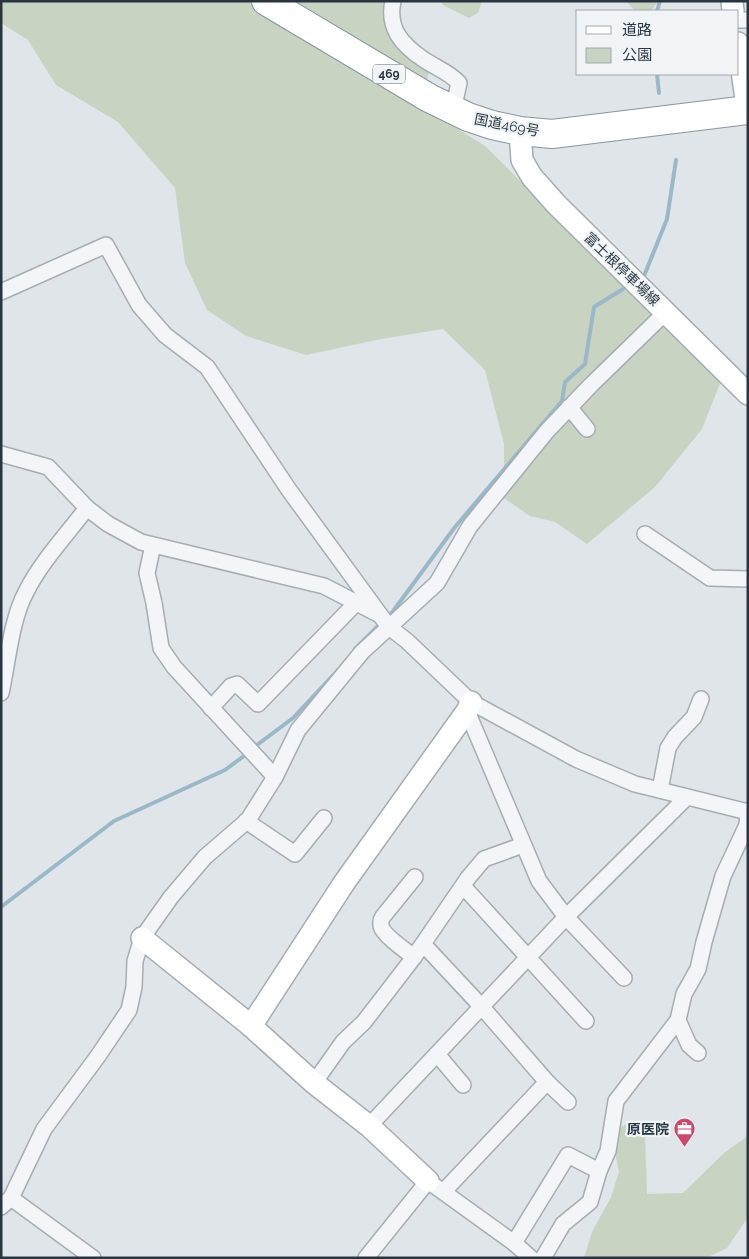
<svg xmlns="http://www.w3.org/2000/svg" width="749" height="1259" font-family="Raleway,'Noto Sans JP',sans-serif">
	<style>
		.green { fill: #c8d3c2 }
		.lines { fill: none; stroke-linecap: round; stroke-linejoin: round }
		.stream { stroke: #9bb8c9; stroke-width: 4 }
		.street-casing { stroke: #a5adb3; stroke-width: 18 }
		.secondary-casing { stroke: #a5adb3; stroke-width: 24 }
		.highway-casing { stroke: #8895a0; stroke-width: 30 }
		.street { stroke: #f3f5f8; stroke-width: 15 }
		.secondary { stroke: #fff; stroke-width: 21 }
		.highway { stroke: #fff; stroke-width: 28 }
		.labels { text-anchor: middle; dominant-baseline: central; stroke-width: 4.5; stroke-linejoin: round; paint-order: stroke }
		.shield { fill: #f0f4f7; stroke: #656e78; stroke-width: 1 }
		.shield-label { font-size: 12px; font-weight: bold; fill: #293541 }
		.street-label { font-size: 14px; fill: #293541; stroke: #f0f4f7 }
		.poi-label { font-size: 14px; font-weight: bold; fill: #293541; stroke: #f0f4f7; text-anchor: end }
	</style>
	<rect width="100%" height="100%" fill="#e0e5e9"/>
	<!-- green -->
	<g class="green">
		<path d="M1,1H400L396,22L432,58L421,106L485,146L616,275L700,362L721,381L702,429L655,487L587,544L555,522L530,516L504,498V444L485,370L443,329L381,339L306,355L246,336L207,310L185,263L175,188L118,122L56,85L28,40L1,23Z"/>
		<path d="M441,1H482L478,13L469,18L443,5Z"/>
		<path d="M626,1H658L651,11H635Z"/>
		<path d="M630,1122L645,1134L647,1194L683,1193L724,1153L745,1138L748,1129V1217L727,1248L706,1258H584L592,1232L611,1197L619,1172L611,1133Z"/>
	</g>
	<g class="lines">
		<!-- stream -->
		<g class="stream">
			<path d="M657,11L660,1"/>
			<path d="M657,74L659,93"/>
			<path d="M644,276L667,219L676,160"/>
			<path d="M387,618L391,614L455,527L562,401L565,382L585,364L594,307L623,289"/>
			<path d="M355,649L382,622"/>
			<path d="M253,748L293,718L338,670"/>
			<path d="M1,907L114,821L225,770L248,753"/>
		</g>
		<defs>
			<g id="street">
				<path d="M393,1C387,28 402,45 423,59C436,68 449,72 459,83L453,110"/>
				<path d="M738,20H748"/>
				<path d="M1,292L106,245L139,305L165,335L207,367L289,490L389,627L407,641L471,702L576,759L635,784L748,812"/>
				<path d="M569,407L587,429"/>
				<path d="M1,454L48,467L87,508L108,524L141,542L324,586L378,614"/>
				<path d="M645,534L710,578L748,579"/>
				<path d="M153,545L147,573L154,603L161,648L174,667L275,777"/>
				<path d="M1,693C8,661 11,620 26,592C41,562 67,534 87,508"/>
				<path d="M211,708L231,686L237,684L258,704L356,603"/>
				<path d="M467,711L539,881L566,917L624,978"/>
				<path d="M660,790L668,748L675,737L694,717L701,699"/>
				<path d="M246,821L295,854L324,818"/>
				<path d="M463,886L586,1021"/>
				<path d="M424,945L481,1006L547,1082L568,1102"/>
				<path d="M414,957C406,951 383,935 381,926C380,921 382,917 385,914L415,877"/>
				<path d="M698,1053L689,1045L678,1020L684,994L698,969L704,942L723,876L747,825L748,811"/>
				<path d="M437,1054L463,1085"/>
				<path d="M314,1083L343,1042L364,1022L414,957L468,878L484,859L523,845"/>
				<path d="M369,1126L566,917L687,797"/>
				<path d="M444,1191L547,1082"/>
				<path d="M11,1198L93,1258"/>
				<path d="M1,1207L11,1198L44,1129L98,1056L129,1010L134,987L135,961L142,938L171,897L205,857L248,820L275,777L298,730L362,652L437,583L470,526L547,431L591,385L666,312"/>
				<path d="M514,1243L568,1155L599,1171"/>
				<path d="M366,1258L428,1181L514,1243L531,1258"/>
				<path d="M543,1258L563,1224L590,1202L599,1171L608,1151L616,1101L678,1020"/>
			</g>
			<g id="secondary">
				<path d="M732,1L733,11"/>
				<path d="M738,43L748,113"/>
				<path d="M520,131L522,160L532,177L556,204L748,394"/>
				<path d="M142,938L251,1026L314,1083L369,1126L428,1181"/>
				<path d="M251,1026L344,883L467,711L471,702"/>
			</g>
			<path id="highway" d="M266,1L429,98L468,117L492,125L520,131L552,134L748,110"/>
		</defs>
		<!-- street casing -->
		<use href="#street" class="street-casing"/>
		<!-- secondary casing -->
		<use href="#secondary" class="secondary-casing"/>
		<!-- highway casing -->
		<use href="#highway" class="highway-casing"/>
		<!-- street -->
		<use href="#street" class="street"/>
		<!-- secondary -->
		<use href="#secondary" class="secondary"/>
		<!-- highway -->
		<use href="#highway" class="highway"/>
	</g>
	<!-- icons -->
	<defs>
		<symbol id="office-pin" viewBox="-11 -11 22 30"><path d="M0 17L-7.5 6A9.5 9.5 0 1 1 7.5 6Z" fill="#ce466d" stroke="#f0f4f7"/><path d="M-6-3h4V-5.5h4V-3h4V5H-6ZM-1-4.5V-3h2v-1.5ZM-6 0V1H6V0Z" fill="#fff"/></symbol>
	</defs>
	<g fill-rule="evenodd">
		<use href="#office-pin" x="672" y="1116" width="25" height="34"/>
	</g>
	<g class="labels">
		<!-- shield labels -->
		<rect class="shield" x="373" y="64.5" width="32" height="19" rx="4"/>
		<g class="shield-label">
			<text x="389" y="74">469</text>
		</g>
		<!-- street labels -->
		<g class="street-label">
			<text transform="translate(507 125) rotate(11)">国道469号</text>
			<text transform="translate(622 269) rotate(44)">富士根停車場線</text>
		</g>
		<!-- poi labels -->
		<g class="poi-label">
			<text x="669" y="1129">原医院</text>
		</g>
	</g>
	<!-- border -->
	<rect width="749" height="1259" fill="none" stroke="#293541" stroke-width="5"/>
	<!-- legend -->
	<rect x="576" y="10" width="162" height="65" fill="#f0f4f7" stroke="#a0a8ae"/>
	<rect x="586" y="26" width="25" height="8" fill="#ffffff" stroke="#a0a8ae"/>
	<text x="622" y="35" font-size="15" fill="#293541">道路</text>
	<rect x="586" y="48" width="25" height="15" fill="#c8d3c2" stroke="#a0a8ae"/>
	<text x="622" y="60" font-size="15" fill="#293541">公園</text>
</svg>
